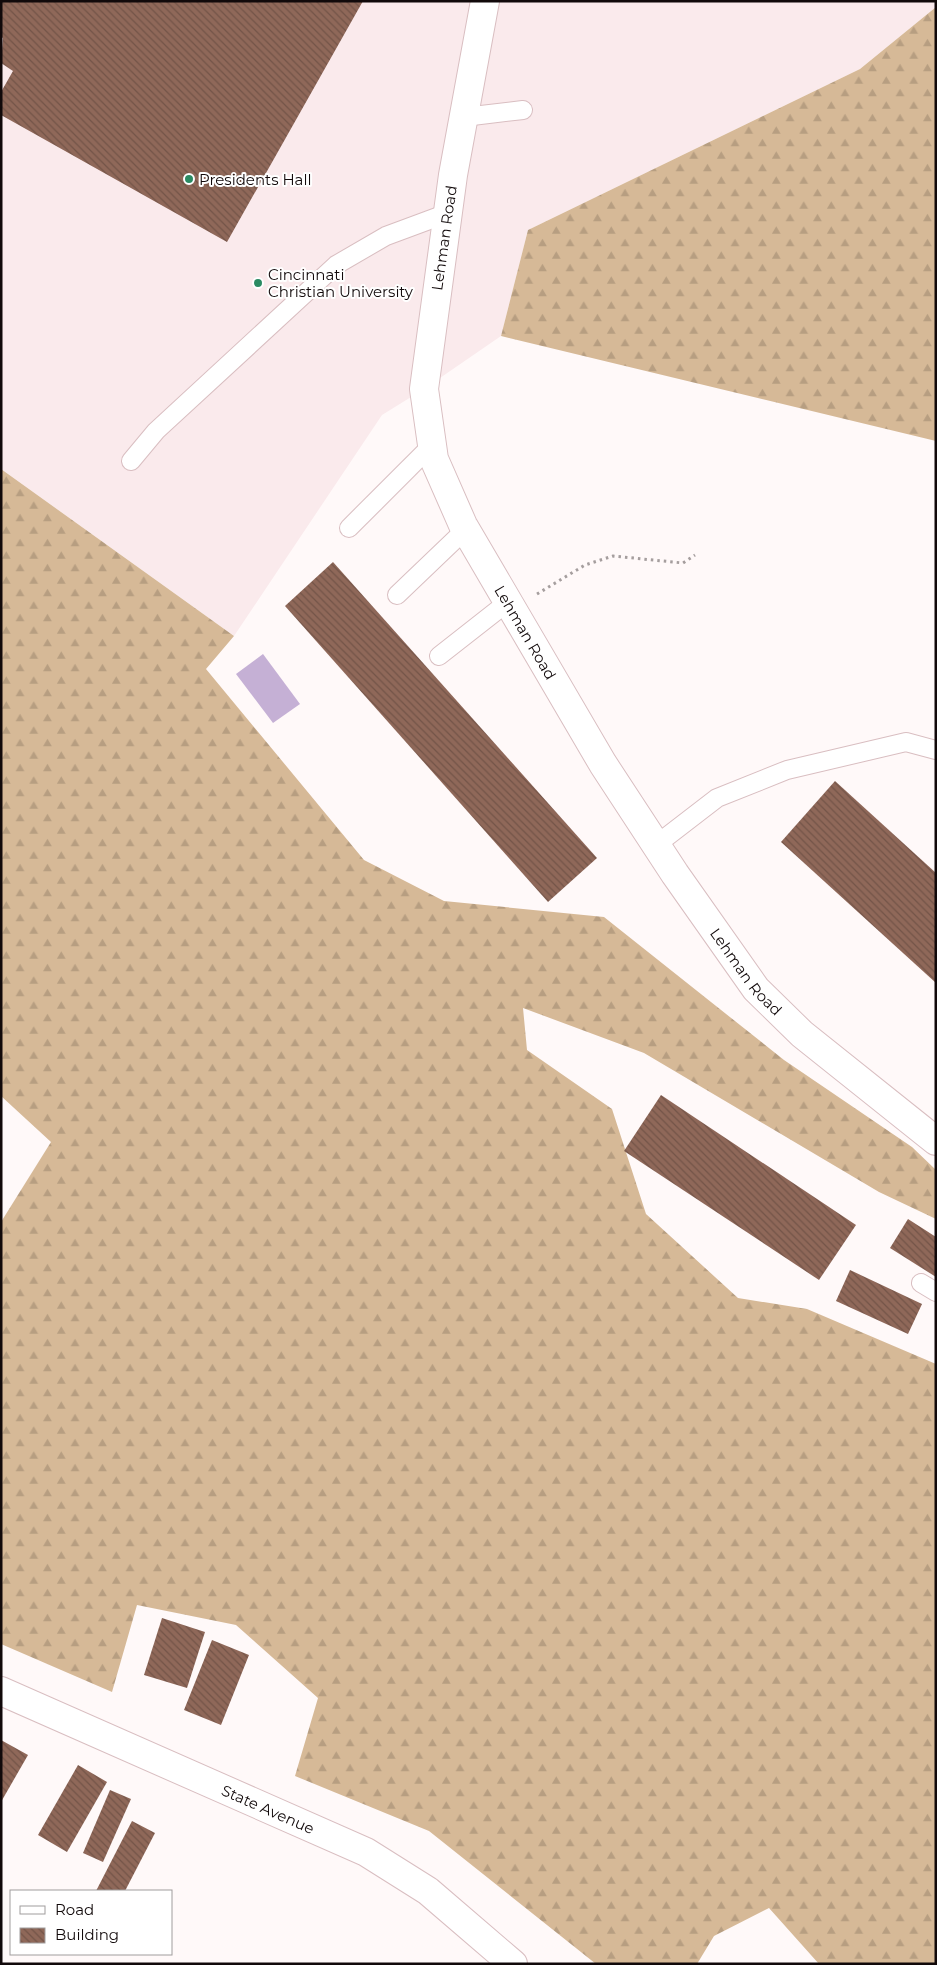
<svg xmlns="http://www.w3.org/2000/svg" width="937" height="1965" font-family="Montserrat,sans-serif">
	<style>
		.built { fill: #faeaec }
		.forest { fill: url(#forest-firs) }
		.water { fill: #c5b0d5 }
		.building { fill: url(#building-back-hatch) }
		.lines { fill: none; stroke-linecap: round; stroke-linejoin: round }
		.service-casing { stroke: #d9bec1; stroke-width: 20 }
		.minor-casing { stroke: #d9bec1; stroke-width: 30 }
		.secondary-casing { stroke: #d9bec1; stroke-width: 30 }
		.path { stroke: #a59e9e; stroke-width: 3; stroke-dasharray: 2.5 4; stroke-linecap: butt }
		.service { stroke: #fff; stroke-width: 18 }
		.minor { stroke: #fff; stroke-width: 28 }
		.secondary { stroke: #fff; stroke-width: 28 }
		.poi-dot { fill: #2b8b63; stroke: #fff; stroke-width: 2 }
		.labels { text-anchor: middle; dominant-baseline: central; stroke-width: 4; stroke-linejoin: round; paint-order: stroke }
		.poi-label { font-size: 15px; fill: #11090a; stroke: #fff; text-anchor: start }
		.street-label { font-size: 15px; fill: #11090a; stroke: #fff }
	</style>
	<defs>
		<pattern id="forest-firs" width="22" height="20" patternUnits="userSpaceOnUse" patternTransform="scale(1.25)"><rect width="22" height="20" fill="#d6b997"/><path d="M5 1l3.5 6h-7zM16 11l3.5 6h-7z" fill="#b79e81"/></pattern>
		<pattern id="building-back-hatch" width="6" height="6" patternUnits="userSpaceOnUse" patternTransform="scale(1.25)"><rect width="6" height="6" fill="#8f6859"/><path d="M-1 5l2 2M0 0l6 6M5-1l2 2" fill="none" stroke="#735448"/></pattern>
	</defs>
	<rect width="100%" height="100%" fill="#fff9f9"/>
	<!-- built -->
	<path class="built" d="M1,1H936V7L860,69L528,230L501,336L424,389L382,415L234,636L1,469Z"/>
	<!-- forest -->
	<g class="forest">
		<path d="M936,7V441L501,336L528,230L860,69Z"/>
		<path d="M1,469L234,636L206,669L364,860L444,901L604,917L784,1060L912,1147L936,1170V1219L879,1192L644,1053L523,1008L527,1050L612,1109L646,1214L738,1298L807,1309L936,1364V1964H819L769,1908L714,1936L697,1964H596L429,1831L295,1776L318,1698L236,1625L137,1605L112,1692L1,1644V1222L51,1142L1,1096Z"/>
	</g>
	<!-- water -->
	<path class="water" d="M263,654L300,704L273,723L236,674Z"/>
	<!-- building -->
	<g class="building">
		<path d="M1,1H363L227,242L1,115V92L13,71L1,63L3,38L1,37Z"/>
		<path d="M333,562L597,858L548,902L285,606Z"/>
		<path d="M835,781L936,873V983L781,842Z"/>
		<path d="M661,1095L856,1225L819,1280L624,1151Z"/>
		<path d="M908,1219L936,1237V1277L890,1248Z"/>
		<path d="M850,1270L922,1304L908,1334L836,1301Z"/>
		<path d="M162,1618L205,1632L187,1688L144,1675Z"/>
		<path d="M212,1640L249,1655L221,1725L184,1710Z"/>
		<path d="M1,1740L28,1755L1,1802Z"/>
		<path d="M78,1765L107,1782L67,1852L38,1835Z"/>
		<path d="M110,1790L131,1799L103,1862L83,1853Z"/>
		<path d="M132,1821L155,1833L125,1891H96Z"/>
	</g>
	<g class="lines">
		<defs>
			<g id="service">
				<path d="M464,117L523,110"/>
				<path d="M131,461L156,431L336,265L386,236L448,213"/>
				<path d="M349,528L432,445"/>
				<path d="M397,595L466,529"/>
				<path d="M439,656L509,601"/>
				<path d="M656,845L717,798L787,770L906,742L936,750"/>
				<path d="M921,1283L936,1292"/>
			</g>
			<g id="minor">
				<path id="s1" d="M485,1L453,175L424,389L434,459L463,525L603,764L675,874L756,989L802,1034L936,1141"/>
			</g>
			<g id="secondary">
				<path id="s2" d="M1,1691L366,1852L428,1891L513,1964"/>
			</g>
		</defs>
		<!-- service casing -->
		<use href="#service" class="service-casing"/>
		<!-- minor casing -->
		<use href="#minor" class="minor-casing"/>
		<!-- secondary casing -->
		<use href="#secondary" class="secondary-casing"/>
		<!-- path -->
		<path class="path" d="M537,594L585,565L613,556L683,563L695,555"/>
		<!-- service -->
		<use href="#service" class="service"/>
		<!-- minor -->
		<use href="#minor" class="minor"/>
		<!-- secondary -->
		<use href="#secondary" class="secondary"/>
	</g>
	<!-- markers -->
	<g class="poi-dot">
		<circle cx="189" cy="179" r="5"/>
		<circle cx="258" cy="283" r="5"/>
	</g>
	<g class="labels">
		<!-- poi labels -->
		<g class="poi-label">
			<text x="199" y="179">Presidents Hall</text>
			<text x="268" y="274">Cincinnati<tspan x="268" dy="17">Christian University</tspan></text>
		</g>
		<!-- street labels -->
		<g class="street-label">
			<text transform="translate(444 238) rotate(-82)">Lehman Road</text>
			<text stroke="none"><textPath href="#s1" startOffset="660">Lehman Road</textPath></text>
			<text stroke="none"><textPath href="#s1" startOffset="1065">Lehman Road</textPath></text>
			<text stroke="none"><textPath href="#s2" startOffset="292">State Avenue</textPath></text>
		</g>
	</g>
	<!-- border -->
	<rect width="937" height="1965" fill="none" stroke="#11090a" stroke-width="5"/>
	<!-- legend -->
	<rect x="10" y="1890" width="162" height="65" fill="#ffffff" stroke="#a09d9d"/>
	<rect x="20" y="1906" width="25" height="8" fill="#ffffff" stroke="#a09d9d"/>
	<text x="55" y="1915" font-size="15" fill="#11090a">Road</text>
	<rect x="20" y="1928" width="25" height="15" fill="url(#building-back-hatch)" stroke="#a09d9d"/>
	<text x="55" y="1940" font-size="15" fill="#11090a">Building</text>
</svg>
